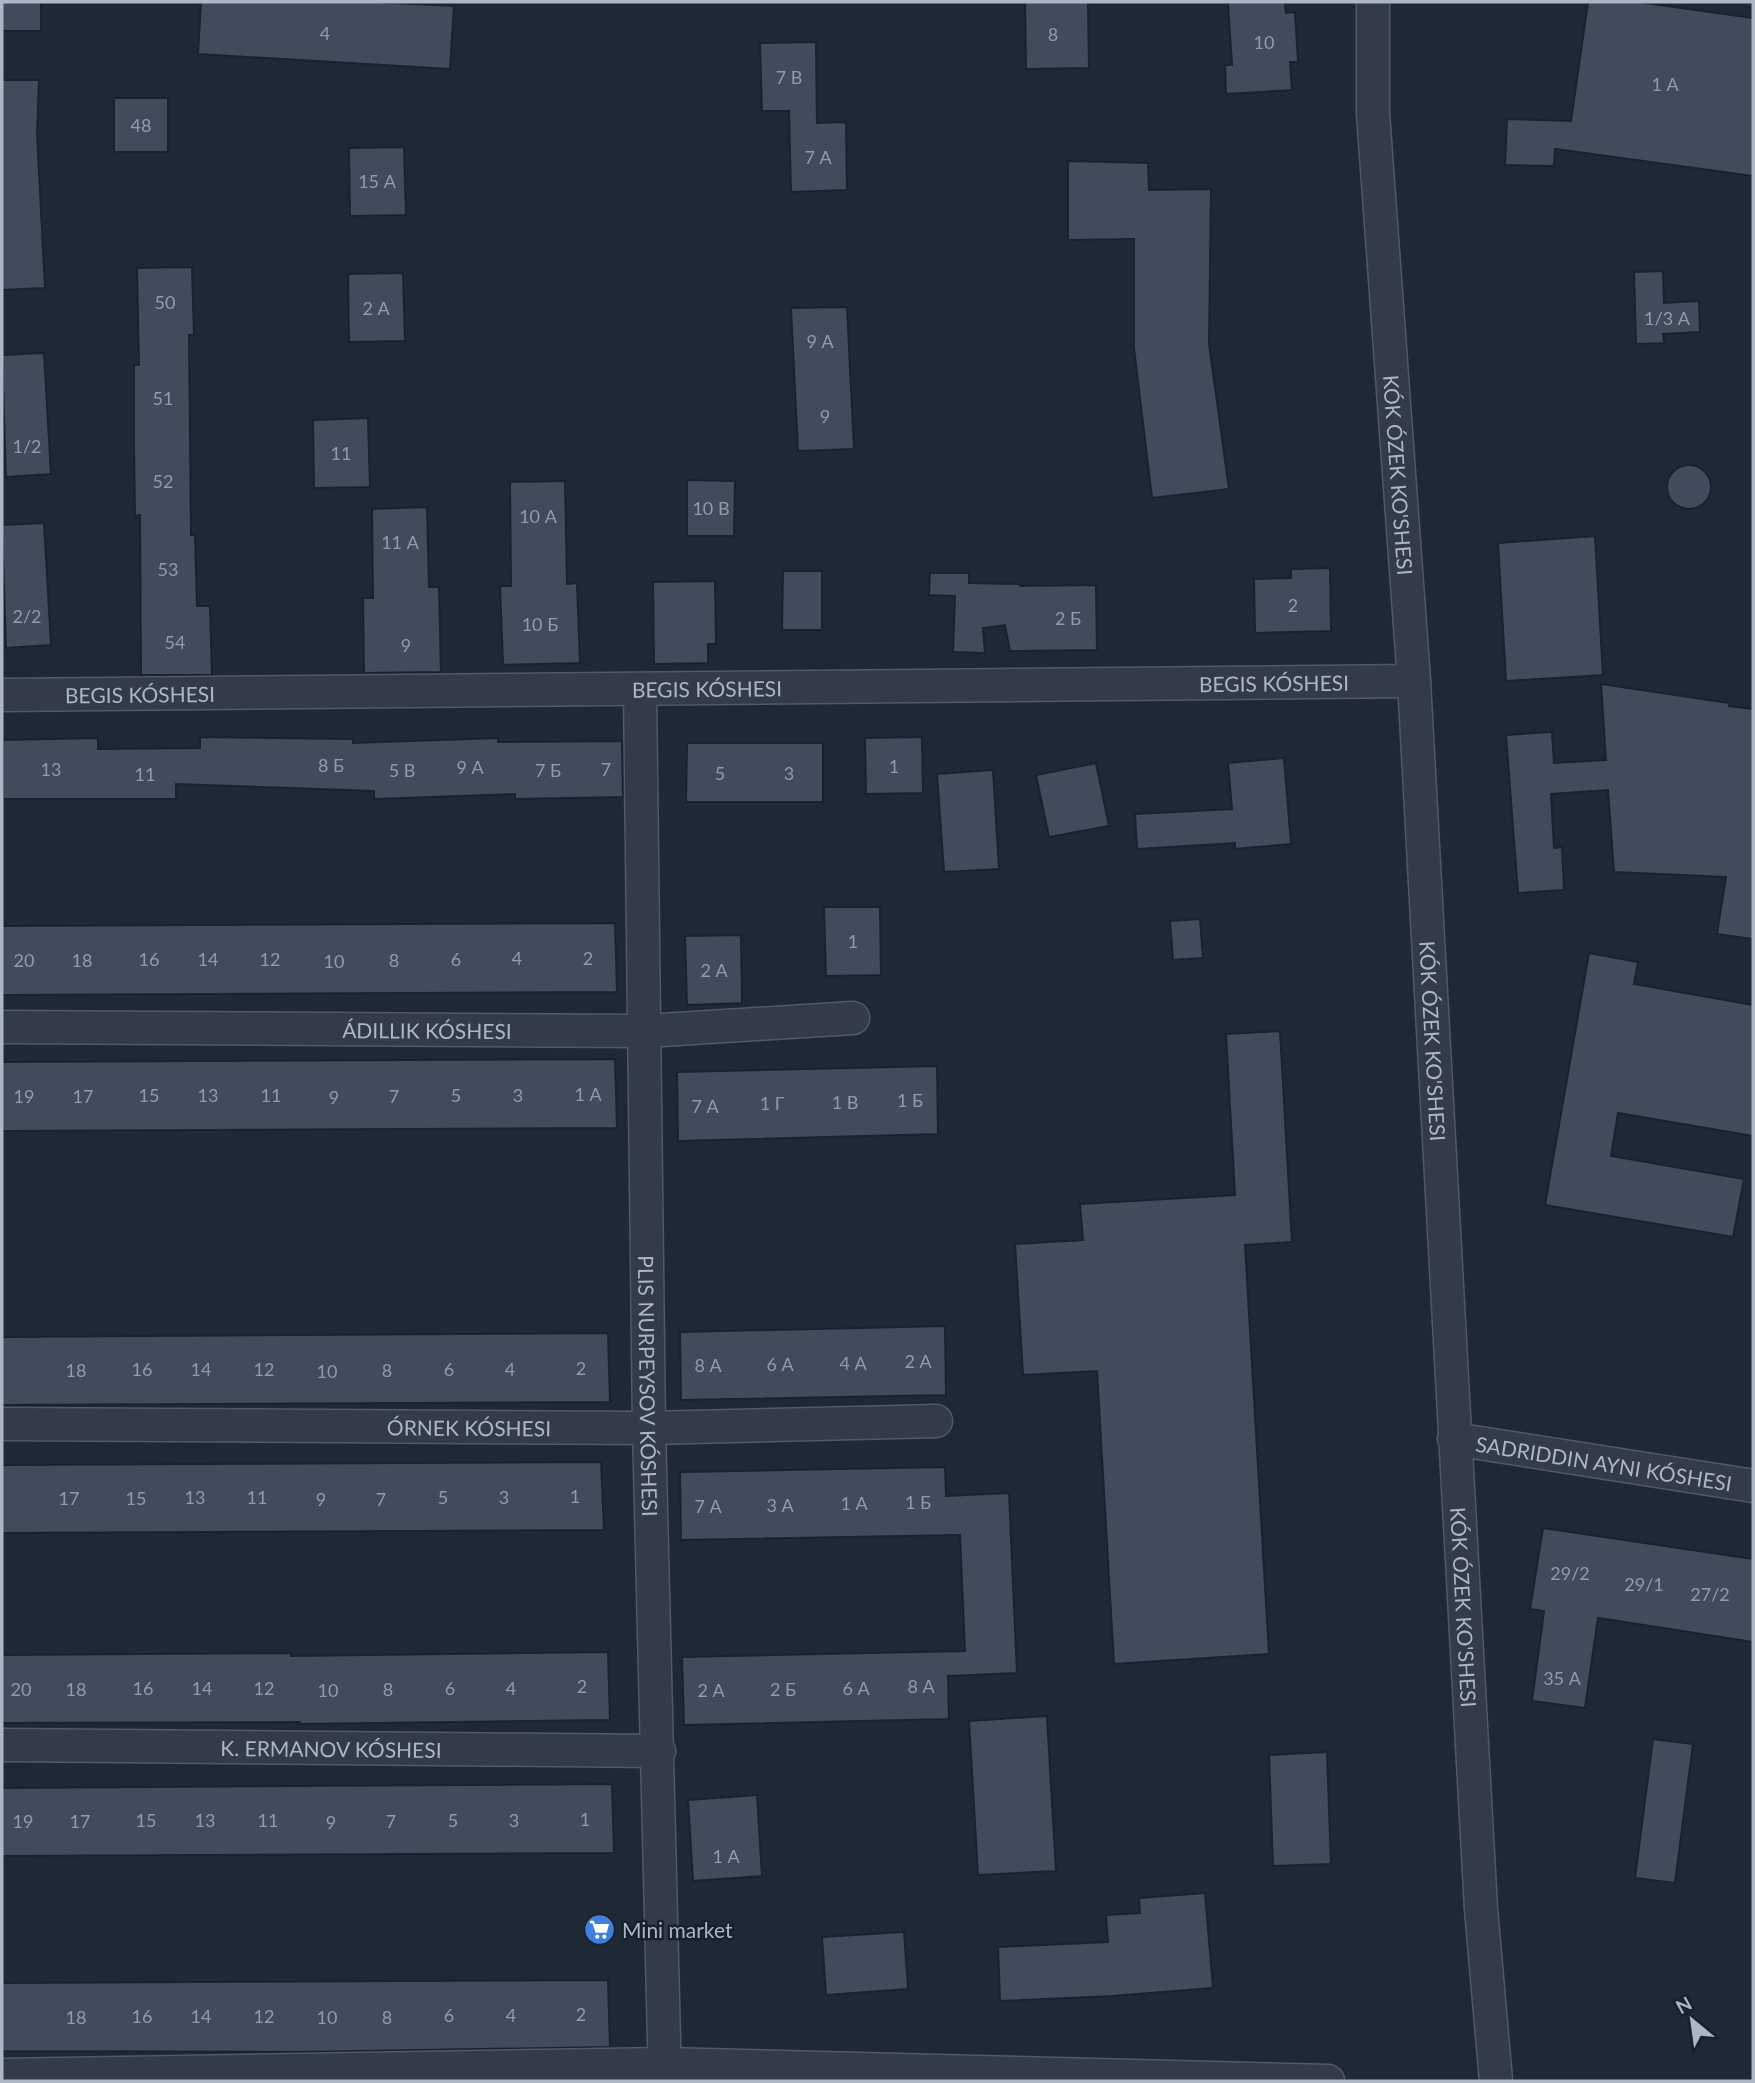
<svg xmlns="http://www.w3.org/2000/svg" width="1755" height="2083" font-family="Lato,sans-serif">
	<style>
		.building { fill: #404c5b; stroke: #1a222d; stroke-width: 2 }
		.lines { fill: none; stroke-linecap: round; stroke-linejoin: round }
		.street-casing { stroke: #505965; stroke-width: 35 }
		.street { stroke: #323b47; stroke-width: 32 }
		.labels { text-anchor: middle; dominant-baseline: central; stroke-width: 5; stroke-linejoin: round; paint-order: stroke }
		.number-label { font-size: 18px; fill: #919caa }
		.street-label { font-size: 21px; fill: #acb6c4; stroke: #18202b }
		.poi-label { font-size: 21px; fill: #acb6c4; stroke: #18202b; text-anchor: start }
	</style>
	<rect width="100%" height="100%" fill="#1f2936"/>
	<!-- building -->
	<g class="building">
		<rect x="2" y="2" width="39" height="29"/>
		<path d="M201,2H372L454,6L450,69L198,54Z"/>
		<path d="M1025,2H1088L1089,68L1026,69Z"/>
		<path d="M1228,2H1285L1286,13L1295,12L1298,62H1290L1292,90L1226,94L1225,65H1232Z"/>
		<path d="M1588,2H1638L1753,18V176L1555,149L1554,166L1505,165L1507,119L1571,121Z"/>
		<path d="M816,42L817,123L846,122L847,190L791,192L789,111H762L760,43Z"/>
		<path d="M2,80H39L37,134L45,288L2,290Z"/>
		<rect x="114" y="98" width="54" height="54"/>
		<path d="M404,147L406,215L350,216L349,148Z"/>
		<path d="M1068,161L1148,163L1149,190L1211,189L1209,344L1229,489L1152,498L1134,348V239L1068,240Z"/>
		<path d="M192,267L194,335H189L191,535H195L197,606H210L212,675H141L140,515L135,516L134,447V365H139L137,268Z"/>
		<path d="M1663,271L1664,303L1699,301L1700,332L1663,334L1664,343L1636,344L1634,272Z"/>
		<path d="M403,273L405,341L349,342L348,274Z"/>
		<path d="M847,307L854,449L798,451L791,308Z"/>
		<path d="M44,353L51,474L6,477L2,355Z"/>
		<path d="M368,418L370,487L314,488L313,420Z"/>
		<circle cx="1689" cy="487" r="22"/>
		<path d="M687,480L735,481L734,536H687Z"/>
		<path d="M565,481L567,584L577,583L580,663L503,665L500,586H511L510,482Z"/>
		<path d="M427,507L429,587H439L441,672L364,673L363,598H373L372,509Z"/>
		<path d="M44,523L51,645L6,648L2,525Z"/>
		<path d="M1595,536L1603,675L1506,681L1498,543Z"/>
		<path d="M1330,568L1331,631L1255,633L1254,579L1291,578V569Z"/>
		<path d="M783,571H822V630H782Z"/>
		<path d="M930,573H969V583L1020,584V586L1096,585L1097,650L1010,651L1005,625L983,628L985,653L953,652L955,596L929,595Z"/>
		<path d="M715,581L716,644H708V663L654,664L653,582Z"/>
		<path d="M1601,684L1729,703V706L1753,709V939L1717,934L1726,877L1614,872L1608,790L1551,794L1554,848L1562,847L1564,890L1518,893L1506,735L1552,732L1554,763L1606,760Z"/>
		<path d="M200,737L353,739V743L498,738V742L622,741L623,797L515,799V794L374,799V791L176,784V799H3V740L98,738V749L200,748Z"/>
		<path d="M922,737L923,793L866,794L865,738Z"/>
		<path d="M687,743H823V802H686Z"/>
		<path d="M1284,758L1291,844L1235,849V843L1137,849L1135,814L1232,809L1228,763Z"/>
		<path d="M1096,763L1109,826L1049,837L1036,775Z"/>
		<path d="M993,770L999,869L944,872L937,774Z"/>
		<path d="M824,907H880L881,975L826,976Z"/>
		<path d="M1200,919L1203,958L1173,960L1170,921Z"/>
		<path d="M615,923L617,992L2,995V926Z"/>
		<path d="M741,935L742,1003L687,1005L685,936Z"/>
		<path d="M1589,953L1638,962L1634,984L1753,1005V1136L1618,1113L1611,1156L1744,1179L1733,1237L1545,1205Z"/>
		<path d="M1280,1031L1292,1242L1245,1245L1269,1654L1114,1664L1097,1371L1023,1375L1015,1244L1083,1240L1080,1204L1235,1195L1226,1034Z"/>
		<path d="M615,1059L617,1128L2,1131V1062Z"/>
		<path d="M937,1066L938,1134L678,1141L677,1072Z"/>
		<path d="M945,1326L946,1395L681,1400L680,1332Z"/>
		<path d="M608,1333L610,1402L2,1405V1337Z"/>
		<path d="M601,1462L604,1530L2,1533V1465Z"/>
		<path d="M945,1467L946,1496L1009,1493L1017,1673L948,1676L949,1719L684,1725L682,1657L965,1651L960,1535L681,1540L680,1472Z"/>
		<path d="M1543,1528L1753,1559V1642L1598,1618L1585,1708L1532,1701L1544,1611L1530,1609Z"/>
		<path d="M608,1652L610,1720L300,1724V1722L2,1723V1655L291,1653V1656Z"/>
		<path d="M1047,1716L1056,1871L978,1875L969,1721Z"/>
		<path d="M1653,1739L1693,1744L1675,1883L1635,1878Z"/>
		<path d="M1327,1752L1331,1864L1273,1866L1269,1755Z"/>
		<path d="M612,1784L614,1853L2,1856V1788Z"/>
		<path d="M757,1795L762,1876L693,1881L688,1800Z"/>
		<path d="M1205,1893L1213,1988L1112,1996L1000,2001L998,1947L1108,1942L1106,1915L1140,1913L1139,1898Z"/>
		<path d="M904,1932L908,1989L826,1995L822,1937Z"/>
		<path d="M608,1980L610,2047L299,2052L2,2051V1983Z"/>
	</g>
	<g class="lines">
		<defs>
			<g id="street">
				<path id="s1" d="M1373,2V113L1414,681L1481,1909L1496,2081"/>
				<path id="s2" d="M640,690L649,1428L665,2081"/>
				<path id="s3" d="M2,695L1414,681"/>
				<path id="s4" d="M2,1027L646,1031L853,1018"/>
				<path id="s5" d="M2,1424L649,1428L936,1421"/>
				<path id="s6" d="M1454,1439L1753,1486"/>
				<path id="s7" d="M2,1745L659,1751"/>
				<path d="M2,2075L665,2064L1328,2081"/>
			</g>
		</defs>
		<!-- street casing -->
		<use href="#street" class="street-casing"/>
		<!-- street -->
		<use href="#street" class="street"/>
	</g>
	<!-- icons -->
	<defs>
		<symbol id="supermarket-disc" viewBox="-11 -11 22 22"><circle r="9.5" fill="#3f7fe0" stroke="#18202b"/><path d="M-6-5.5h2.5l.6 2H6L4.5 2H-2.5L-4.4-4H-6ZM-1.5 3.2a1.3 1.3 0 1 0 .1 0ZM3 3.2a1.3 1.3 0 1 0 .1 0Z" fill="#fff"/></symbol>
	</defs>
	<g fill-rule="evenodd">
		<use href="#supermarket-disc" x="582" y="1912" width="35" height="35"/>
	</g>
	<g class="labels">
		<!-- number labels -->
		<g class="number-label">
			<text x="325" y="33">4</text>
			<text x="1053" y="34">8</text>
			<text x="1264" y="42">10</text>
			<text x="789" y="77">7 В</text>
			<text x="1665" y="84">1 А</text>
			<text x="141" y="125">48</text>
			<text x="818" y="157">7 А</text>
			<text x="377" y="181">15 А</text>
			<text x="165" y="302">50</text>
			<text x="376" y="308">2 А</text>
			<text x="1667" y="318">1/3 А</text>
			<text x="820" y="341">9 А</text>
			<text x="163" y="398">51</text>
			<text x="825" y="416">9</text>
			<text x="27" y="446">1/2</text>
			<text x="341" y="453">11</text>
			<text x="163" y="481">52</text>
			<text x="711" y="508">10 В</text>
			<text x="538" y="516">10 А</text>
			<text x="400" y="542">11 А</text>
			<text x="168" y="569">53</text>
			<text x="1293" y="605">2</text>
			<text x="27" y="616">2/2</text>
			<text x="1068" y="618">2 Б</text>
			<text x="540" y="624">10 Б</text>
			<text x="175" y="642">54</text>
			<text x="406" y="645">9</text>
			<text x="331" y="765">8 Б</text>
			<text x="894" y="766">1</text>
			<text x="470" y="767">9 А</text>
			<text x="51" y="769">13</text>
			<text x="606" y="769">7</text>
			<text x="402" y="770">5 В</text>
			<text x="548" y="770">7 Б</text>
			<text x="720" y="773">5</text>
			<text x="789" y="773">3</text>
			<text x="145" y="774">11</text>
			<text x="853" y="941">1</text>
			<text x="517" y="958">4</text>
			<text x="588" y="958">2</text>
			<text x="149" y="959">16</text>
			<text x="208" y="959">14</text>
			<text x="270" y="959">12</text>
			<text x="456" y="959">6</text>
			<text x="24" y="960">20</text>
			<text x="82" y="960">18</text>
			<text x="394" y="960">8</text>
			<text x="334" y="961">10</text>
			<text x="714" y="970">2 А</text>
			<text x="588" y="1094">1 А</text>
			<text x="149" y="1095">15</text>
			<text x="208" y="1095">13</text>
			<text x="271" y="1095">11</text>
			<text x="456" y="1095">5</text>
			<text x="518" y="1095">3</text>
			<text x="24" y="1096">19</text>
			<text x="83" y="1096">17</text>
			<text x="394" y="1096">7</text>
			<text x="334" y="1097">9</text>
			<text x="910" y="1100">1 Б</text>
			<text x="845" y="1102">1 В</text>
			<text x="772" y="1103">1 Г</text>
			<text x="705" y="1106">7 А</text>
			<text x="918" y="1361">2 А</text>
			<text x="853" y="1363">4 А</text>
			<text x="780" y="1364">6 А</text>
			<text x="708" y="1365">8 А</text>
			<text x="581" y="1368">2</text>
			<text x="142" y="1369">16</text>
			<text x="201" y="1369">14</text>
			<text x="264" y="1369">12</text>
			<text x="449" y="1369">6</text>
			<text x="510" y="1369">4</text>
			<text x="76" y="1370">18</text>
			<text x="387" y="1370">8</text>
			<text x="327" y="1371">10</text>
			<text x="575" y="1496">1</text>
			<text x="195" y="1497">13</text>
			<text x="257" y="1497">11</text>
			<text x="443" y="1497">5</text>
			<text x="504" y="1497">3</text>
			<text x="69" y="1498">17</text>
			<text x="136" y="1498">15</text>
			<text x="321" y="1499">9</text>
			<text x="381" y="1499">7</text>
			<text x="918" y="1502">1 Б</text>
			<text x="854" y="1503">1 А</text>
			<text x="780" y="1505">3 А</text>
			<text x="708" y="1506">7 А</text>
			<text x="1570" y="1573">29/2</text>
			<text x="1644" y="1584">29/1</text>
			<text x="1710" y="1594">27/2</text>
			<text x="1562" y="1678">35 А</text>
			<text x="582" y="1686">2</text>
			<text x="921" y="1686">8 А</text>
			<text x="143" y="1688">16</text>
			<text x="202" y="1688">14</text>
			<text x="264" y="1688">12</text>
			<text x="450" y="1688">6</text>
			<text x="511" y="1688">4</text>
			<text x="856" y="1688">6 А</text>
			<text x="21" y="1689">20</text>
			<text x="76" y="1689">18</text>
			<text x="388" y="1689">8</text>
			<text x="783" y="1689">2 Б</text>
			<text x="328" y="1690">10</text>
			<text x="711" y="1690">2 А</text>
			<text x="585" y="1819">1</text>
			<text x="146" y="1820">15</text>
			<text x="205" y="1820">13</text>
			<text x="268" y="1820">11</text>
			<text x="453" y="1820">5</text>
			<text x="514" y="1820">3</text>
			<text x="23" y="1821">19</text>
			<text x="80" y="1821">17</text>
			<text x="391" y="1821">7</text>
			<text x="331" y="1822">9</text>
			<text x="726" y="1856">1 А</text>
			<text x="581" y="2014">2</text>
			<text x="449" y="2015">6</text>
			<text x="511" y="2015">4</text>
			<text x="142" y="2016">16</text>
			<text x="201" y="2016">14</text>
			<text x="264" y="2016">12</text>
			<text x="76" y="2017">18</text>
			<text x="327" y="2017">10</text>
			<text x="387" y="2017">8</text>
		</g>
		<!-- street labels -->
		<g class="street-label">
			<text stroke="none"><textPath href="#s1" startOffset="474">KÓK ÓZEK KO'SHESI</textPath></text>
			<text stroke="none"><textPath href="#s3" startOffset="1272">BEGIS KÓSHESI</textPath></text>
			<text stroke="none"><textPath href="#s3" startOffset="705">BEGIS KÓSHESI</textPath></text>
			<text stroke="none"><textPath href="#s3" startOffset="138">BEGIS KÓSHESI</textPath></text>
			<text stroke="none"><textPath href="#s4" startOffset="425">ÁDILLIK KÓSHESI</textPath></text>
			<text stroke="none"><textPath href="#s1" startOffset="1041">KÓK ÓZEK KO'SHESI</textPath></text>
			<text stroke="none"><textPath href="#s2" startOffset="696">PLIS NURPEYSOV KÓSHESI</textPath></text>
			<text stroke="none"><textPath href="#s5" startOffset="467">ÓRNEK KÓSHESI</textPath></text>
			<text stroke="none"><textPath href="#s6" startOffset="152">SADRIDDIN AYNI KÓSHESI</textPath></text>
			<text stroke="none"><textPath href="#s1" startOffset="1608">KÓK ÓZEK KO'SHESI</textPath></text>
			<text stroke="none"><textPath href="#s7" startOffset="329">K. ERMANOV KÓSHESI</textPath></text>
		</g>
		<!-- poi labels -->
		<g class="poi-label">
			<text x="622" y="1929">Mini market</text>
		</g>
	</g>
	<!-- border -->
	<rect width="1755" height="2083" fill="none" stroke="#acb6c4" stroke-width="7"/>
	<!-- north arrow -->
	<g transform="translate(1692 2020) rotate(331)" stroke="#18202b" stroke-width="5" paint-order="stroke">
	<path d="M0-5L12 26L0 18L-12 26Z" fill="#acb6c4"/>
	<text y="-10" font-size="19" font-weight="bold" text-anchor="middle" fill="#acb6c4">N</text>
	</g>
</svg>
